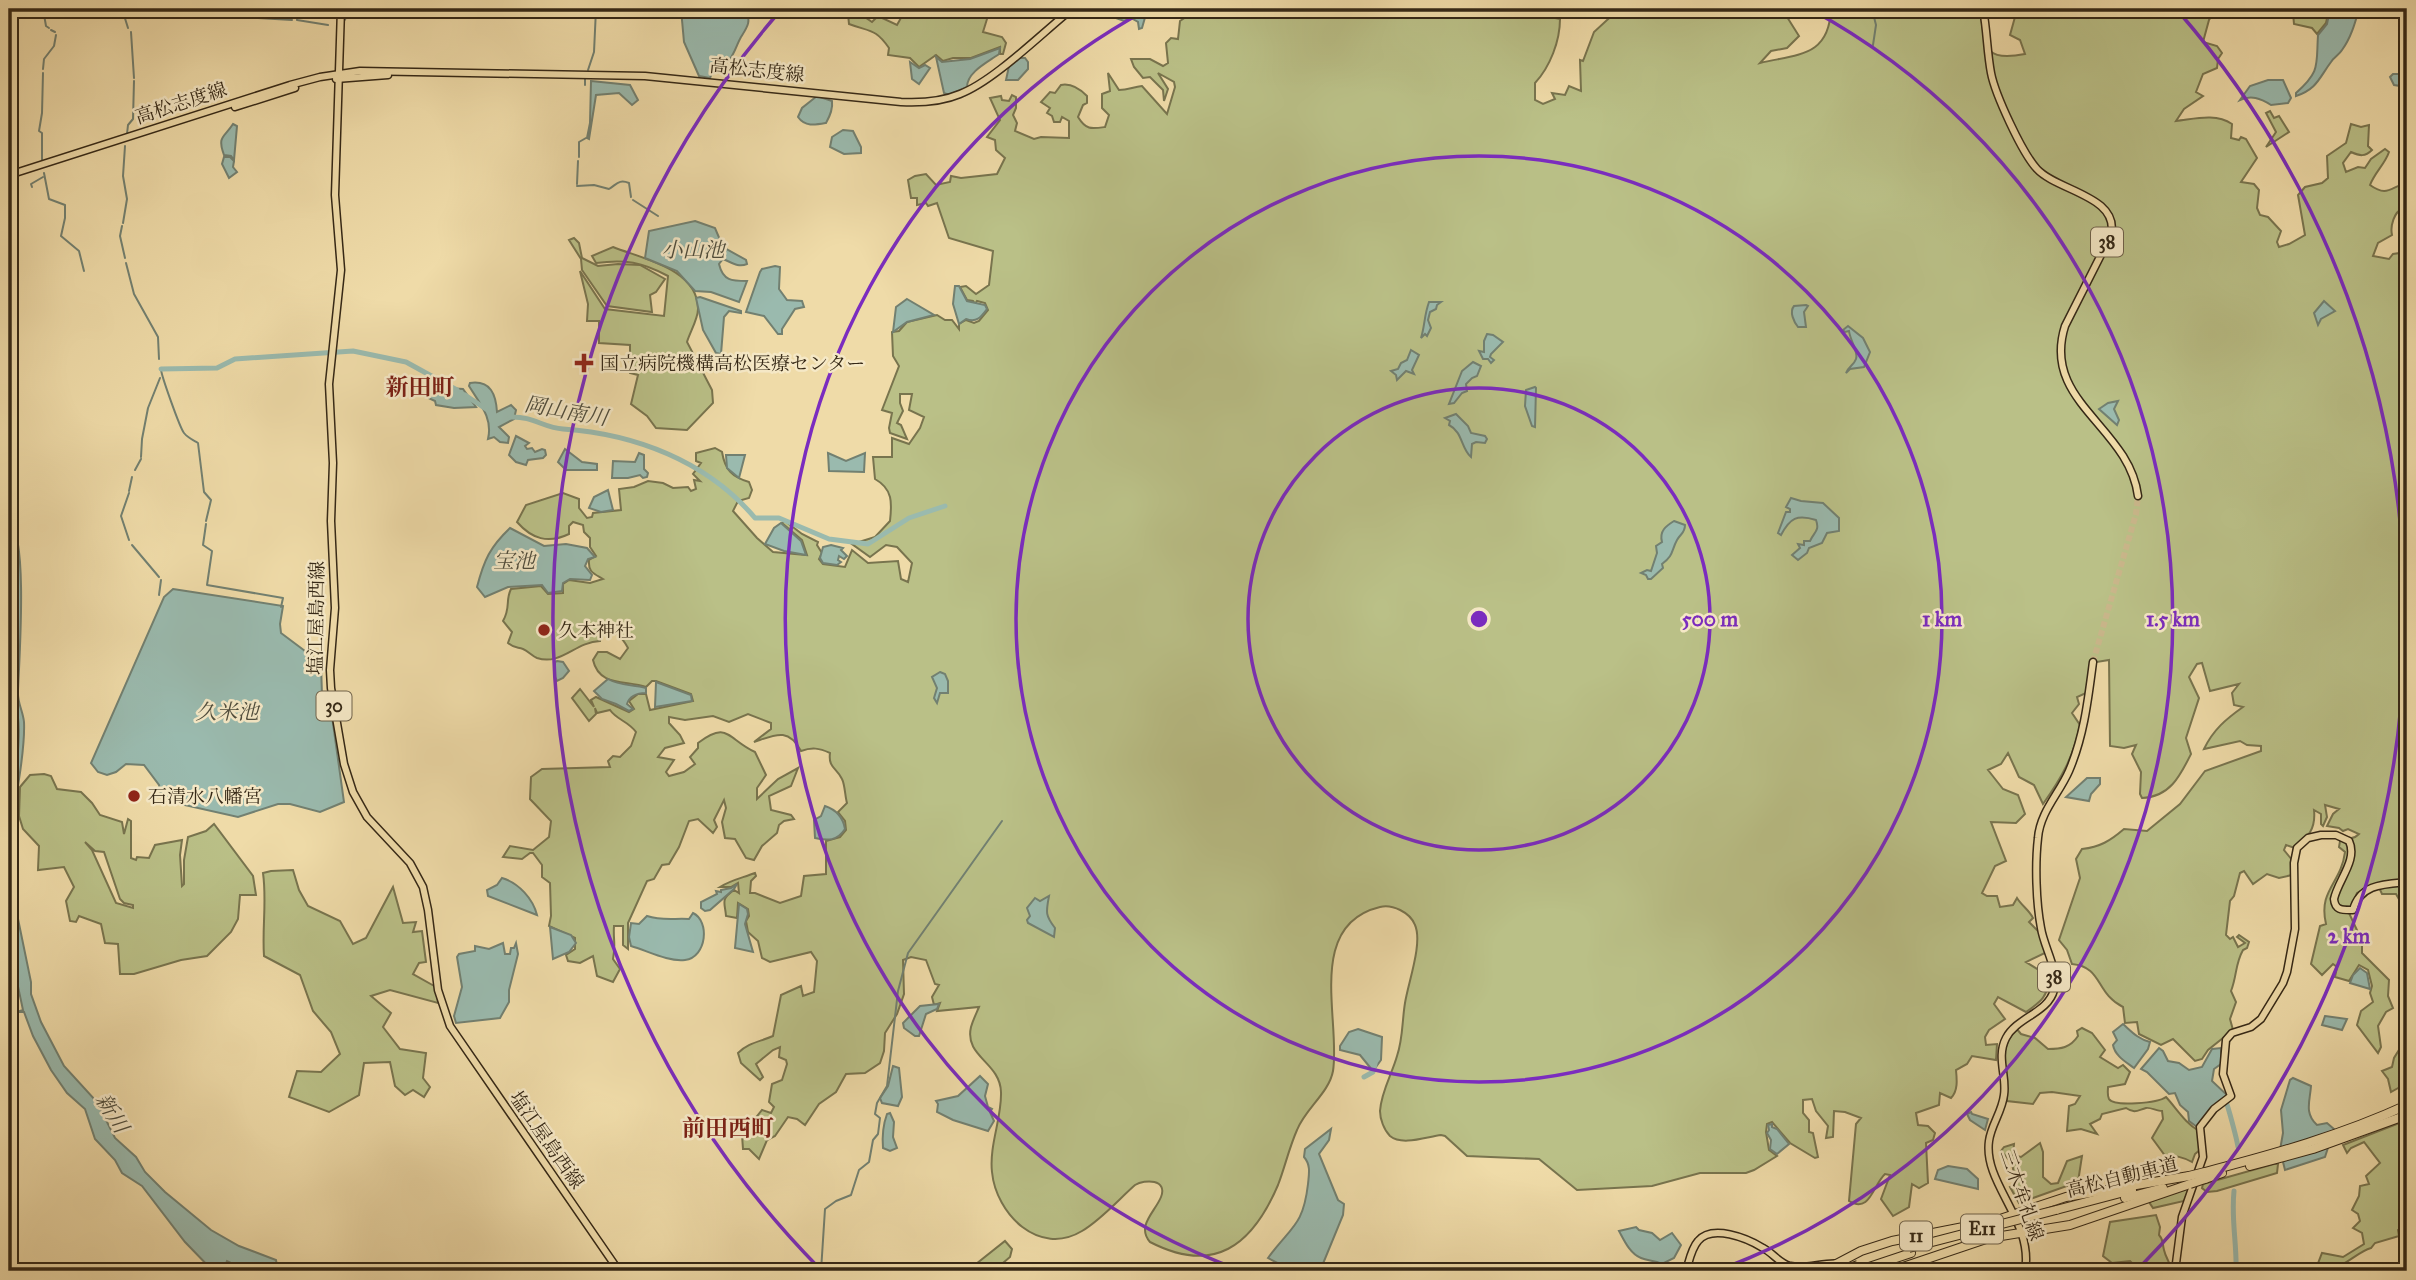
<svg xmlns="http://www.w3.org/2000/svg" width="2416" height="1280" font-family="'IM FELL Great Primer','Noto Serif JP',serif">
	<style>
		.green { fill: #bac087; stroke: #78744e; stroke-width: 2; fill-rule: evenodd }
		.water { fill: #9abaae; stroke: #728071; stroke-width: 2 }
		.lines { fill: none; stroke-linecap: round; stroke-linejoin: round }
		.stream { stroke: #728071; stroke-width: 2 }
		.river { stroke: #9abaae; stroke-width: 5 }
		.major-tunnel { stroke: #cab78b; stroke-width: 6; stroke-dasharray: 6 3; stroke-linecap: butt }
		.major-casing { stroke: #352816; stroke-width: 9 }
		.highway-casing { stroke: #352816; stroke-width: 10 }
		.major { stroke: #efdba8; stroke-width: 6 }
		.highway { stroke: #efdba8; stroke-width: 8 }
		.highway-bridge-casing { stroke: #352816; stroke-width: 10; stroke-linecap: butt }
		.highway-bridge { stroke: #efdba8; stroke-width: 8 }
		.ring { fill: none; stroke: #7b2cbf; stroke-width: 3.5 }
		.poi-dot { fill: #8f2418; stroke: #f5e8c6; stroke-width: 2.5 }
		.labels { text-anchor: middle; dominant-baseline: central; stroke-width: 5; stroke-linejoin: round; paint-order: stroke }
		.shield { fill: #f5e8c6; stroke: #6f624b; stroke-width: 2 }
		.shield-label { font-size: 18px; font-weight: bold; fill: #352816 }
		.street-label { font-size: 19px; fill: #352816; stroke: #f5e8c6 }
		.poi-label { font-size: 19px; fill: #352816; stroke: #f5e8c6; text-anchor: start }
		.water-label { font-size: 21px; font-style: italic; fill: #4e4c3c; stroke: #f5e8c6 }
		.quarter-label { font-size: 23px; font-weight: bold; fill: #7a1f14; stroke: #f5e8c6 }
		.centre { fill: #7b2cbf; stroke: #f5e8c6; stroke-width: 3.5 }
		.ring-label { font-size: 21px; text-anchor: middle; font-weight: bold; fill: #7b2cbf; stroke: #f5e8c6; stroke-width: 5; stroke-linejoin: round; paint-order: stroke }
	</style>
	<rect width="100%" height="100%" fill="#efdba8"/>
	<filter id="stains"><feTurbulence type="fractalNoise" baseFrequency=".00286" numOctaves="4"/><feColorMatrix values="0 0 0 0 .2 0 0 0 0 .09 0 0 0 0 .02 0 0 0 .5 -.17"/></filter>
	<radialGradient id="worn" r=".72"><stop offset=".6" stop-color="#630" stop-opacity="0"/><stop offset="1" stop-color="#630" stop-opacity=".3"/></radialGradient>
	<!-- green -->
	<g class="green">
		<path d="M852,9H864L862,15L872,22L878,16L897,25L906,9H981L987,19L983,32L1002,37L1006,43L1003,54H1000V47L971,58H953L943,61L936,55L919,67L910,58L888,55L889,48C875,28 870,32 849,24L848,14L851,13Z"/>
		<path d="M1198,9H1544L1545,16L1560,19C1560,41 1550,67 1535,83V100L1543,104L1555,99L1552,93L1565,95L1569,86L1581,91L1580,60L1583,61L1594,32L1619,9H1782L1799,36L1787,48L1771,51L1760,63C1798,54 1829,57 1831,9H1956L1958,12C1964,8 1974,6 1980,11C1986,47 1982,62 2025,54L2020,40L2010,35L2015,17L2014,9H2216L2209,20L2203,42L2217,46L2222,53L2218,59L2217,68L2203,74L2196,92L2203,96L2184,109L2176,121C2195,119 2215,113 2232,124L2231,138L2239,140L2241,137L2246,139L2257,158L2241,182L2254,184L2259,190L2257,208L2260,215L2268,217L2281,231L2277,242L2279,247L2289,244L2305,235L2298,195L2305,187L2322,183L2328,178L2327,156L2346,143L2351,124L2361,127L2369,125L2368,146L2372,150C2365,157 2360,156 2351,152L2343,163L2346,172L2358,167L2365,168L2371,159L2385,149L2389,152C2385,164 2375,172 2370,185C2388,198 2391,186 2407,183V213L2403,208C2394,212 2390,226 2392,235L2378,243L2373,256L2389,259L2393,254L2407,252V904L2406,901H2400L2396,894H2382L2377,883L2357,893L2349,913L2362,941V953L2389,980L2388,996L2393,1008L2386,1012L2378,1026L2381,1047L2378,1053L2357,1025L2361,1011L2373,1002L2370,993L2372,986L2368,970L2359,965L2349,981L2335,977L2337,967L2333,964L2322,975L2311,964L2320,926L2326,924C2318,890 2341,884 2345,852L2339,847L2341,835C2349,838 2353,840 2359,834L2348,829L2343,831L2339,828L2327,826L2333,814L2339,809L2325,805L2327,817L2323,826L2321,824V814L2314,810C2316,829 2308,837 2295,848L2286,845L2284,850L2292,860V875L2279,878L2267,874L2253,884L2244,871L2240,873L2234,896L2230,901L2226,935L2230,939L2233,937L2238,947L2245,943L2237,937L2239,935L2249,942L2247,948L2243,950C2235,964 2237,976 2231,991L2236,1002L2230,1019L2233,1030L2208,1050L2202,1059L2195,1061L2173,1039L2161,1045L2139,1034L2137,1022L2125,1023L2123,1007C2095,993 2103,967 2072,964L2067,950L2059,940L2080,878L2076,859L2082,849C2100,847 2110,841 2124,829L2147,831L2180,804L2205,771L2261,751V746L2247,745L2240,741L2204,749C2213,730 2226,719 2243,707L2234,705L2232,693L2239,684L2210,691L2202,663L2197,664L2189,677L2199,698L2186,738L2191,754C2180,776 2170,797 2142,798L2140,794L2141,772L2132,754L2136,745L2124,748L2110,746L2109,660L2090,663L2086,693L2077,697L2079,704L2072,713L2080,725C2074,756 2061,779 2043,804L2034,785L2019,777L2008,753L2001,764L1988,770L2003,789L2018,795L2025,814L2016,823L1991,822L2006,861L1995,866L1982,893L1987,896H1997L2000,907L2013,905L2017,898C2022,906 2029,910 2033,918L2029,922L2039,932L2047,952L2026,962L2050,977C2047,997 2042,1001 2026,1012L1998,997L1994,1004L2005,1019L1989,1030L1985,1037L1986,1045L1997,1044L1996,1060L1972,1056L1967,1064L1956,1070C1957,1080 1958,1091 1951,1098L1940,1093L1939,1105L1916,1113L1918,1125L1928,1126L1935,1133L1933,1140L1926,1143L1928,1183L1919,1188L1912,1184L1909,1207L1893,1216L1881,1199L1890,1175L1885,1174C1873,1185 1870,1214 1849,1201L1856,1124L1861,1118L1845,1112L1834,1111L1833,1137L1826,1138L1828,1126L1816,1111L1812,1099L1803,1100V1113L1809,1120V1132L1813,1133L1818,1157L1815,1158L1790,1143L1772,1122L1767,1124L1766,1132L1769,1150L1777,1156L1754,1170L1746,1173H1700L1652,1186L1577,1190L1539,1159L1467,1156L1445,1136L1441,1135C1426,1137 1402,1146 1390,1136C1384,1130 1380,1119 1380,1111C1381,1092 1392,1074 1397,1056C1403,1039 1402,1021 1405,1003C1408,983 1423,943 1415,925C1410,912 1392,904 1380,907C1305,925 1341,1021 1333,1071C1329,1093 1305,1109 1297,1130C1289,1148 1285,1167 1278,1185C1252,1246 1214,1275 1150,1242C1136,1226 1155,1212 1161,1197C1168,1179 1145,1179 1135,1185C1118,1200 1102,1219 1082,1231C1039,1257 996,1214 992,1172C989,1145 1002,1118 1001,1092C1000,1062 964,1057 971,1027C973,1020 976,1014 979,1007L937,1011L940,1003L934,1005L932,997L939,985L935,984L926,960L911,957L903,960L904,994L897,1014L885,1033L884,1051L880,1063L865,1073L846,1074L836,1092L819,1104L805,1125L797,1119L788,1117L775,1136L767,1140L759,1159L749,1149H743L742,1135L762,1110L771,1113L774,1107L769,1102L772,1084L782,1080L787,1064L786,1060L779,1057L780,1047L773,1050L756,1064L763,1077L760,1080L741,1063L738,1053C748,1043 759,1042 773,1036L781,995L801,986L803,996L814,992L817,961L811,952L770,962L762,958L758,941L748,932L746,921L749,916L748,909L738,903L737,918L726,916C725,902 720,900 734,890L739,893L738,883L731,887H720C731,880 742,878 755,873L756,876L751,881L750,893H755L780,903L801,896L804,876L826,874V841L840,837L846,830L845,821L838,812L847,803C845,796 845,785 842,779C837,768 828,768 830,753C819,748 812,747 801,751C788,727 775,735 754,742L771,729V723L748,714L729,722L713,716L685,720L669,717V723L680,735L684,743L665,748L658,757L674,760L666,772L669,776L684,772L695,764L690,757L698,748V743C728,720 727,739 755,752L766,775L757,788V799L778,779L798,768L791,786L769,796L771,810L791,815L794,819L784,821L779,825L777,833L762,846L754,860L746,858L735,839L725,838L722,822L726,808L724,800L714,820L717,827L713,833L698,819L689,821L679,847L669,864L662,865L654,879L647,881L628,923V949L623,945V926H614C613,940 616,944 613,959L620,969L613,982L597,976L593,956L580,963L568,961L566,955L575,949V938L549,926L551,916L550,883L542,877V865L533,853H530L522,859L503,857L510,846L533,850L549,837L551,821L530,799L531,777L542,769L610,767L608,761L613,756L620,757L631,746L636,732C628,721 617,720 610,710L597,713L595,708L596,714L589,721L572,698L580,689L594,707L591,700L596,697L629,712L634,709L629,701L638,694H646L650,710L693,701L691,694L656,681H652L646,687C626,680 599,687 593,660L598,652H607L620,659L628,648C622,637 614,627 601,629L600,641C575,642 561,666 537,658C532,656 528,651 523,649C516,647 514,648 508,643L512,632L503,621C511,607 505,601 511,589L541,586L548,594L563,593V584L569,580L590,583L603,579C593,573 588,572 589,560L596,556L590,547V538L584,532L583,525L573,522L569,526V534C548,544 532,539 517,522L526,505L563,493L579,499V508L587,518L592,517L593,513L621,510L619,489L634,487L648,481L663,483L673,488L688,487L691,491L696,489L694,480L700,481L693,474L701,463L696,461V453L715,448L722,452C725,470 732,477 749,482L752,490L749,498L738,501L733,511L757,538L773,552L807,555L802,540L782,523L785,521L802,534L818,542L817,545L822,553L819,559L823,564L845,567L852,550L868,563L898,561L901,579L908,582L912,563L897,547L886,545L870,557L852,544L875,537L890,521C892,503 893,489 875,479L873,457H892V438L909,444L920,428L924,417L909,410L912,394H900V403L903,411L897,423L901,425L907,439L890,433L889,428L892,413L882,410L899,366L893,356L892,332L899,331L907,322L937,315L945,320H952L959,329V324L966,320L974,323L979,321L988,310L985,303L977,301L975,304L973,301L967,300L960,287L966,286L976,294L989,285L993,251L949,238L937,203L928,206L926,203L917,205V198H911L908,180L915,176L926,174L936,185L950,182L951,176L961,178L997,174L1005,158L996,150L995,140L987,137L1000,120L990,98L1001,96L1002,100L1009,101L1012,95L1016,97V108L1013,115L1017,123L1015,131L1034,139L1041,137L1069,138V121L1062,117L1060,122H1054L1052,116L1047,113L1050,108L1041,102L1050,92L1055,93L1061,85C1071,83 1080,89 1087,96V103L1083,105L1078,117C1086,130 1091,129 1105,127L1109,115L1102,108V94L1110,91L1108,73L1119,90C1128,90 1133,87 1142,86L1167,114L1175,87L1174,82L1158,73L1168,89L1164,101L1163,90L1150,77L1143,78L1134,67L1131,59H1150L1163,66L1168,63L1166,43L1171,38L1178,39L1180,21Z"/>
		<path d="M2262,9H2329L2326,23L2317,34L2312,28L2294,24L2293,13H2267Z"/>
		<path d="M2270,111L2274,118L2279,116L2289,132L2266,147L2276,132L2266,113Z"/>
		<path d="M574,238L579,243L582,258L598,266L618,264L640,265L665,279L656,292L650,295L652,312L607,306L582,270L581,259L569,240Z"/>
		<path d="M613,247C643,259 698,269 698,309C698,319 690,332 687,342L712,390L713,403L687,430L656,428L647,416L631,404L638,375L630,373V345L599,343V321H587L588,304L580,271L605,309L664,316L668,276C642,262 625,259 596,263L592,256Z"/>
		<path d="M44,774L51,776L57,789L81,792L92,803L100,815L122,822L124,834L128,819L131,821V858L136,860L137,857L149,858L155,845L182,840L180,855L182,886L184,884V860L188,837L206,831L214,824L253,876L256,895H240L238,919L231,932L207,956L181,960L134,974H120L118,944L105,943L101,924L79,916L76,922L70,921L66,901L74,887L64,867L38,870L39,846L23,829L19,816L20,787L30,775ZM85,842L95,851L104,852L120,899L124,903L133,905V908L116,903L92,850Z"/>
		<path d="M293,870L299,890L308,906L340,921L353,944L366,938L393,887L403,923L416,922L413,932L422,931L426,962L419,963L413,974L436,987L438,1003L390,990L371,996L391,1013L383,1027L400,1049L426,1053L423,1078L430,1087L424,1097L413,1090L405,1095L395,1086L390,1062L364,1063L359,1095L329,1112L289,1097L297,1071L321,1072L340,1054L331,1032L313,1011L300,975L264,956C262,928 267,901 263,873L271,871Z"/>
		<path d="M2016,1028L2021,1034L2035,1038L2048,1049C2061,1049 2070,1048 2078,1036L2077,1031L2082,1028L2092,1033L2105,1050L2100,1057L2118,1068L2123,1065L2130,1072L2125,1084L2108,1087C2108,1091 2107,1095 2109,1099C2114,1107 2158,1103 2166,1097C2177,1109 2185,1123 2199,1131L2202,1148L2195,1154L2192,1162C2185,1158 2173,1154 2166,1157L2152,1138L2163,1119L2162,1111C2157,1111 2150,1107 2146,1108C2138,1110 2135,1114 2126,1108L2102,1114L2100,1119L2090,1124L2097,1134L2081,1129L2067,1131L2069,1106L2075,1104L2080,1096L2052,1092L2040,1093L2033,1104L2007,1101C2008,1068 1995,1058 2016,1028Z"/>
		<path d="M2407,1037V1083L2391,1092L2388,1079L2382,1071L2392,1067L2394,1058Z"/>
		<path d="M2407,1120V1224L2398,1230L2399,1236L2375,1243L2371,1248C2353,1253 2338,1277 2317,1266L2322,1253L2343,1257L2364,1244L2362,1233L2353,1228L2360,1221L2358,1214L2352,1210L2359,1196L2360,1186L2369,1184L2366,1176L2380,1163L2364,1142L2351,1148L2347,1153L2343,1145Z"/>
		<path d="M2040,1143L2043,1152V1177L2051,1184L2058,1183L2067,1161L2082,1156L2078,1182L2019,1203L2010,1187L2016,1185L2012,1163L2001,1151L2004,1147L2014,1144L2013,1155L2021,1157Z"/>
		<path d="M2274,1164H2278L2277,1173L2217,1191L2207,1192L2202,1188L2203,1184Z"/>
		<path d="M2190,1187L2184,1201L2153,1208L2149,1202Z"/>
		<path d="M2156,1215L2160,1227L2159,1235C2164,1240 2162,1243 2164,1250C2166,1259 2171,1263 2171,1271L2139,1270L2130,1261L2112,1263L2103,1256L2110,1222Z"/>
		<path d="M1005,1241L1012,1249L1010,1257L1003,1263L1007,1266L999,1271H980L976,1264Z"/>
	</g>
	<!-- water -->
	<g class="water">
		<path d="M681,9H746C751,22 748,26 741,37C737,44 735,52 730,59L717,60L710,78L699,76L684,42Z"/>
		<path d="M1117,9H1140L1146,14L1142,28L1139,29L1138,22L1131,18L1124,21L1116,18Z"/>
		<path d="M2330,9H2359C2355,23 2351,38 2342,50C2339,55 2334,57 2331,62C2319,78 2317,89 2296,96V93C2321,71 2316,65 2318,35L2327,24Z"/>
		<path d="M1000,48L999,54C988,62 967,72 967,87L949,95L944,93L936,57L942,62L970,59Z"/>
		<path d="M1018,58H1025L1028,62V69L1018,80H1006L1009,66Z"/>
		<path d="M910,62L919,68L925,65L930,68L919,84L912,79Z"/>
		<path d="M2393,74H2407V87L2394,85L2390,77Z"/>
		<path d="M2268,80H2283L2291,98L2288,103L2271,105C2260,98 2251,95 2240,100L2250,86Z"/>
		<path d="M591,81L630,85L638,100L632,105L619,93L596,95L589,139L587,138L590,123Z"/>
		<path d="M817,96L832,101C833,109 830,116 826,123C815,125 805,127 798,117L802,108Z"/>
		<path d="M233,124L237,126L234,160L231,156L224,155C217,136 224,138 233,124Z"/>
		<path d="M843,130L853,131L861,147V153L844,154L830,147L832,137Z"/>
		<path d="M224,157H230L234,161L233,167L237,172L229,178L222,164Z"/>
		<path d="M695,221L715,228L723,247L746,260L747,264C738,268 731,262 723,259L719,264C723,281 732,281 747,281L739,302L711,292L695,291L677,271L645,258L649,231Z"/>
		<path d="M775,266L780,267L779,289L787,300L802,301L804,307L795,309L782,329V334H778L764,316L746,312L760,272L762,269Z"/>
		<path d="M955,286H959L967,301L985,305L987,309C981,317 977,323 966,319L959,324L953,304Z"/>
		<path d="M700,297L741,311V313L729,311L724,317L721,354L716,353L703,330L696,298Z"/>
		<path d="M907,299L934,315L907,322L893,332L896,307Z"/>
		<path d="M2324,301L2335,311L2321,319L2318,325L2314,313Z"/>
		<path d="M1429,302H1441L1437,305L1436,309L1430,312L1428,320L1431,328L1427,336L1425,334L1421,338C1425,325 1424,316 1429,302Z"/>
		<path d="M1806,305L1808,306L1804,312L1806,327H1798C1794,322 1789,312 1794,306Z"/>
		<path d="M1848,326L1863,338L1870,352L1864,367L1850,369L1846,373C1848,367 1854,365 1856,359C1859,353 1850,340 1849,331L1845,332L1843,330Z"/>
		<path d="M1487,334L1493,335L1503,342L1491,354L1490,357L1494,360L1491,363L1488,359H1483L1479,351L1484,352V341Z"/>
		<path d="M1411,350L1419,355L1412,370L1414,374L1406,371L1397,380L1396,375L1391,371L1398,369L1401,363L1407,360Z"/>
		<path d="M1473,362L1481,366L1477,376L1472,378L1466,384L1467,391L1462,393L1454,403L1449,404L1462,371Z"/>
		<path d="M427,382L447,388L463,389L476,407L454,408L436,405L435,401L424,396Z"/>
		<path d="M470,383C491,380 496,395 497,412L511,405L516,410L514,419L499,427L509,437L508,443L500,442L494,437L488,439C493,418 480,404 469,386Z"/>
		<path d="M1535,387L1536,388L1535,427L1532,426L1525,406L1526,390Z"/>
		<path d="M9,391L15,427L16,452L10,522C28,539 19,661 18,691C17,702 23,711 24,722C25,743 21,766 18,786H16C16,757 23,730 15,702H12L9,711V545L11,543L9,539Z"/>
		<path d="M2118,401L2114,409L2119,420L2117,425L2099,409L2108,403Z"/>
		<path d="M1456,414L1468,426L1471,433L1485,436L1487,439L1485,443L1476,442L1472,444L1471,457C1461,449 1463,432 1449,425L1450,421L1445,418Z"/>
		<path d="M516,436L529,443L525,446L527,449L532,448L535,452L542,449L545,450L546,455L543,458L528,460L526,465L516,462L509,455Z"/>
		<path d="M565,449L582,462L597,464V470H566L558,462Z"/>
		<path d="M639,453L644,455V469L648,473L647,477L643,478L640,475L628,478H612L613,461L635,462Z"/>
		<path d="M828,453L846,461L865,453L864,472L829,471Z"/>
		<path d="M726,455H745L739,478L727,468Z"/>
		<path d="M608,490L613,510L601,512L589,508L594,497Z"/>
		<path d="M1791,498L1801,501L1823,503L1839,518V531L1827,533L1822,543L1809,548L1807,553L1798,560L1792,555L1800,548L1798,544L1804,545V541H1810C1814,532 1820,531 1816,520C1797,514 1790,518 1781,535L1778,533L1786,512H1790V509L1786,507Z"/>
		<path d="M1674,521L1685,525C1685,533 1681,533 1677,540C1671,551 1674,555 1662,564L1663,568L1651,579H1648L1646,575L1641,573L1647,570L1651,571L1657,553L1656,546L1662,542C1659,531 1666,526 1674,521Z"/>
		<path d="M781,523L801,541L806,555L784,551L765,544L774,528Z"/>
		<path d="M510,528L544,546L566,544L587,548L595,557L588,559L585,566L592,575L590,580L570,579L563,583L562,591L548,593L542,585L508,587L485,597L477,587C484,560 490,547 510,528Z"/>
		<path d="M831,545L843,548L841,550L847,556L844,559L839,556L838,560L841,562L837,565L823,563L820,558L823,547Z"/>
		<path d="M173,589L283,606L280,624L281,633L321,663L322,695H329L344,802L320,812L290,804H278L238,817L162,800L159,785L144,765L126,764L116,772L107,775L98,772L91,763L164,597Z"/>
		<path d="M557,661L563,662L569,671L563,678L557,681L554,675L555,662Z"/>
		<path d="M940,672L945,674L948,681V693H940L937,703L934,698L937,688L932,677Z"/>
		<path d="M608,679C620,686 633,684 646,688V693C637,693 630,695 627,704L633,709L629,711L616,704L602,699L594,691Z"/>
		<path d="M656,682L691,695L692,701L655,707Z"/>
		<path d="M2087,778H2100V784L2091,794L2089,801L2066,797Z"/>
		<path d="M825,806C837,810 843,817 845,829C837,841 828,841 815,838L814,820L821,816Z"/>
		<path d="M9,858L11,868L10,880L31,982V994L41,1022L64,1066L97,1102L115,1138L136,1157L145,1172L165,1192L211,1230L239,1246L276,1260L277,1266L289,1271H248L227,1261L225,1266L232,1271H213L185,1242L142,1186L122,1173L115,1160L95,1139L85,1109L67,1093L51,1070L33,1036L24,1012H17L23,1010L9,944Z"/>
		<path d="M502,878C519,883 533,899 537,915L488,896L487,890L497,885Z"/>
		<path d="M737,884L734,889L710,910L705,911L701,908V902L717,894L716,891L721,892V890L731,888Z"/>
		<path d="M1049,896C1046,912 1045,915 1055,928L1054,937L1028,923L1027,920L1030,916L1027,908L1035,898L1040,901Z"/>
		<path d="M739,904L747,909L748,914L745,924L753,952L735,948Z"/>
		<path d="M693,913C710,921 707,957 685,960C668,962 648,951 631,946L629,937L631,923L639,924L647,916C662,921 675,918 689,919Z"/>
		<path d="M550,927L571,935L576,943L569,952L553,959Z"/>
		<path d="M503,943L505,954H510L511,948H514L516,943L518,954L509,990V1002L500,1018L456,1023L454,1016L462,987L457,957L459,954L475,951V946L489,949Z"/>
		<path d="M2360,968L2367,973L2370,989L2350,983L2353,975Z"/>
		<path d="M939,1004L937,1009L926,1014L919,1036H915L904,1028L903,1023L920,1006Z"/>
		<path d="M2325,1016L2347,1019L2342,1030L2322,1025Z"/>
		<path d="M2123,1024C2132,1032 2138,1039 2150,1042L2148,1049L2134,1068C2126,1062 2115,1056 2113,1045L2117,1040L2113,1032Z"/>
		<path d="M1358,1029L1382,1037L1381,1060L1373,1071L1360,1055L1340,1050V1046L1349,1032Z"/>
		<path d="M2159,1048L2163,1051L2168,1061L2179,1063L2189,1070L2202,1067L2212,1049L2221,1048V1064L2214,1069L2212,1081L2228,1096L2223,1102L2219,1101L2197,1127L2189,1121L2188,1112L2180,1105L2175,1093L2169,1094L2147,1072L2141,1069Z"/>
		<path d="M893,1066L899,1068L902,1097L898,1106L882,1103L880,1098L888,1086Z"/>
		<path d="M980,1076L988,1084L985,1096L988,1107L992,1109L990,1112L994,1121L988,1131L953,1120L937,1112L938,1104L936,1101L958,1096Z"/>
		<path d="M2293,1078L2311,1086C2310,1101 2304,1113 2317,1125L2327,1123L2334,1129L2325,1157L2285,1170L2280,1150L2283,1133L2281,1110L2290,1080Z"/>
		<path d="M1971,1112L1972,1114L1988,1119L1985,1130L1970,1120L1967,1114Z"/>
		<path d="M890,1113L894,1122L893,1137L897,1148L890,1151L883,1148C882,1136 883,1125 887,1114Z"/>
		<path d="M1772,1124V1127L1777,1129L1789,1144L1777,1154L1770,1149L1771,1140L1767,1133L1769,1130L1768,1125Z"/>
		<path d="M1331,1129L1329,1140L1319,1154L1338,1200L1344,1204L1343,1215L1320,1271H1293L1268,1258C1291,1226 1303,1227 1308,1184C1309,1174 1311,1165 1304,1157L1305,1149Z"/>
		<path d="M1948,1166L1967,1169L1978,1179V1189L1935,1179L1938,1170Z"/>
		<path d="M1636,1227L1639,1230L1652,1233L1660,1240L1672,1233L1681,1245L1674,1258L1662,1264C1654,1260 1648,1261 1641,1258C1630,1254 1624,1240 1619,1231Z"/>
	</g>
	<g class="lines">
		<!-- stream -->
		<g class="stream">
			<path d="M43,9L46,26L49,28"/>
			<path d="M254,9L255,18"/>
			<path d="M298,9L297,20L328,25"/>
			<path d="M1872,9L1876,25L1873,45"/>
			<path d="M1627,10V9"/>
			<path d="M123,12L128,28"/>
			<path d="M258,18L292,20"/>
			<path d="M344,21L352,9"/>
			<path d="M51,30L55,32"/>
			<path d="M131,32L134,78"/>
			<path d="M43,69L44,59L54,46L56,35"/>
			<path d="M588,70L594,52L596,9"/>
			<path d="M585,79V85"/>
			<path d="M127,134L128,125L133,119L134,81"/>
			<path d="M579,157V142L586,138"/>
			<path d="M42,161V133L39,131L42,113L43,73"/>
			<path d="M44,173L49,199L65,205V218L61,236L79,251L84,271"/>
			<path d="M577,184L578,161"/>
			<path d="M577,186L594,185L609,189C617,184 619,179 629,183L631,197"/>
			<path d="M32,187L31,184L43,177"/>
			<path d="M633,200L658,216"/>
			<path d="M123,223L127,199L123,176L125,146"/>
			<path d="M122,226L120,236L125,258"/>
			<path d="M126,263L134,294L158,337L159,359"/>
			<path d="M161,369C161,375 180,428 184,433C188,438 193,440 198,443L204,492L211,500L206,521"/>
			<path d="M141,457L142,439L148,408L160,378"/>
			<path d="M135,470L141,459"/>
			<path d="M129,491L132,477"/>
			<path d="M129,493L121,516L129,540"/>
			<path d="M206,524L203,545L212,551L207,585L283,598L281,607"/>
			<path d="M132,545L159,577"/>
			<path d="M159,595L161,580"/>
			<path d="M821,1271L825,1209L836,1201L851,1195L859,1170L869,1162L873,1140L878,1134L880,1118L875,1114L877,1103L887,1086L898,991L908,953L1002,821"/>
		</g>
		<!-- river -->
		<g class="river">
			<path d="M161,369L217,368L235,359L353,351L406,362L457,390"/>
			<path d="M465,395L486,409"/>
			<path d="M510,417C533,416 544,428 563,429C635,434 707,461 755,518H779L829,539L868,544L909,518L945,506"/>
			<path d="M1364,1077L1373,1072L1375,1064"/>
			<path d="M2224,1097C2227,1101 2237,1140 2238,1147"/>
			<path d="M2234,1191C2231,1220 2237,1243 2236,1271"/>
		</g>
		<!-- major-tunnel -->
		<path class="major-tunnel" d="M2093,662L2136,514L2138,496"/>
		<defs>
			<g id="major">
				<path d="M341,9L335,195L341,270L329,384L333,463L331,521L335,608L330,670L331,688L344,764L353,792L367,817L410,863L423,887L428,910L438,990L450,1026L619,1271"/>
				<path d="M1983,9C1987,30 1987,52 1991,73C1995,94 2022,153 2037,169C2057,191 2120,196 2111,235L2065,326C2041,402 2129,426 2138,496"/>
				<path d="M336,79L388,75"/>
				<path d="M235,107L295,88"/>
				<path d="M9,175L290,85L320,77L360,71L645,76L901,102C921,103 941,102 960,94C994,81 1042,33 1072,9"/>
				<path d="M1686,1271C1689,1262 1691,1249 1698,1241C1712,1224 1747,1238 1763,1248C1773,1253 1779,1263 1790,1266C1811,1271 1834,1256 1853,1269"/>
				<path d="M2025,1271C2034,1221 1983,1184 1989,1141C1991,1125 2002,1112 2004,1095C2007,1076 1996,1057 2006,1038C2017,1017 2048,1013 2054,990C2059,969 2044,948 2041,928C2036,902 2035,864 2038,838C2040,812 2059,794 2069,771C2084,736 2088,700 2093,662"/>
				<path d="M2175,1271L2182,1217L2203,1157L2200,1127L2214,1109L2231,1096L2223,1074L2226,1040L2232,1033L2251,1027L2261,1019L2283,983L2287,972L2295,929L2294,863L2297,848L2308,838L2321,835H2336L2349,841C2358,860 2338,880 2334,899C2335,911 2343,910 2353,910C2360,884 2384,884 2407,882"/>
			</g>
			<g id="highway">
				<path d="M2250,1166L2313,1149L2407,1115"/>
				<path d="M2205,1172C2274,1154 2342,1135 2407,1105"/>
				<path d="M2205,1179L2222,1173"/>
				<path d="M2125,1198L2163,1188"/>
				<path d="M2056,1210L2132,1190"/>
				<path d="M1823,1271L1861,1251L1892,1241L1994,1221L2066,1197L2189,1176"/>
				<path d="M1857,1271L1911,1253"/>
				<path d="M1891,1271L1989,1238L2070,1225L2190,1184"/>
			</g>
		</defs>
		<!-- major casing -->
		<use href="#major" class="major-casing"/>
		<!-- highway casing -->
		<use href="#highway" class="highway-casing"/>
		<!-- major -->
		<use href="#major" class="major"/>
		<!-- highway -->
		<use href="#highway" class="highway"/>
		<defs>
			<g id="highway-bridge">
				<path d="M2189,1176L2205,1172"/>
				<path d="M2190,1184L2205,1179"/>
				<path d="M1909,1248L2056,1210"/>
				<path d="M1842,1271L1858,1265"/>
			</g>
		</defs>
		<!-- highway-bridge casing -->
		<use href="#highway-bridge" class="highway-bridge-casing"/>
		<!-- highway-bridge -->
		<use href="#highway-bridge" class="highway-bridge"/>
	</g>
	<!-- distance rings -->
	<g class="ring">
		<circle cx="1479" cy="619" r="231"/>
		<circle cx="1479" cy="619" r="463"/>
		<path d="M1242 1271A694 694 0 0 1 1148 9M1810 9A694 694 0 0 1 1716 1271"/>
		<path d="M819 1268A926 926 0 0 1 780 11M2178 11A926 926 0 0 1 2139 1268"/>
	</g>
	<!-- markers -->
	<g class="poi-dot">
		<path d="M580.5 352.5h7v7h7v7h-7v7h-7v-7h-7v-7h7z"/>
		<circle cx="544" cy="630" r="7"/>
		<circle cx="134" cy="796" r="7"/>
	</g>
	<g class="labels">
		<!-- shield labels -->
		<g class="shield">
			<rect x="2091" y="227.5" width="32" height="29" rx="5"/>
			<rect x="316.5" y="691.5" width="35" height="29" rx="5"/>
			<rect x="2038" y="962.5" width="32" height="29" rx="5"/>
			<rect x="1961" y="1214.5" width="42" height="29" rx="5"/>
			<rect x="1900" y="1221.5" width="32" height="29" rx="5"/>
		</g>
		<g class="shield-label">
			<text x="2107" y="242">38</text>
			<text x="334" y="706">30</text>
			<text x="2054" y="977">38</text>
			<text x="1982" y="1229">E11</text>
			<text x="1916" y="1236">11</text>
		</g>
		<!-- street labels -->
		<g class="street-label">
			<text transform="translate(757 70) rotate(6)">高松志度線</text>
			<text transform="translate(181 103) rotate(-18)">高松志度線</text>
			<text transform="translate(316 618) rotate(-89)">塩江屋島西線</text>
			<text transform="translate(547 1140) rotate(55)">塩江屋島西線</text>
			<text transform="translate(2122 1177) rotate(-14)">高松自動車道</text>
			<text transform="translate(2022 1195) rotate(71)">三木牟礼線</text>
		</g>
		<!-- poi labels -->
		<g class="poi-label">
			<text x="600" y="363">国立病院機構高松医療センター</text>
			<text x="558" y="630">久本神社</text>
			<text x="148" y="796">石清水八幡宮</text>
		</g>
		<!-- water labels -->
		<g class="water-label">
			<text x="693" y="250">小山池</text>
			<text transform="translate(566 411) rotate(10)">岡山南川</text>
			<text x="514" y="561">宝池</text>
			<text x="227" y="712">久米池</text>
			<text transform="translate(112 1113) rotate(58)">新川</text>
		</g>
		<!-- quarter labels -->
		<g class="quarter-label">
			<text x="420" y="387">新田町</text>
			<text x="728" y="1128">前田西町</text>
		</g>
	</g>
	<circle cx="1479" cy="619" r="10" class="centre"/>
	<g class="ring-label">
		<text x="1710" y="626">500 m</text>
		<text x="1942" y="626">1 km</text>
		<text x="2173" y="626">1.5 km</text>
		<text x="2349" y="943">2 km</text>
	</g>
	<!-- margin -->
	<rect width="2416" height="1280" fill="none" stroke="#efdba8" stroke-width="35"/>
	<rect x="10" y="10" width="2395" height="1259" fill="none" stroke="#352816" stroke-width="3.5"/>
	<rect x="18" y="18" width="2381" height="1245" fill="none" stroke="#352816" stroke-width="2"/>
	<rect width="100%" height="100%" filter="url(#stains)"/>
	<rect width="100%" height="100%" fill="url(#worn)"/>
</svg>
